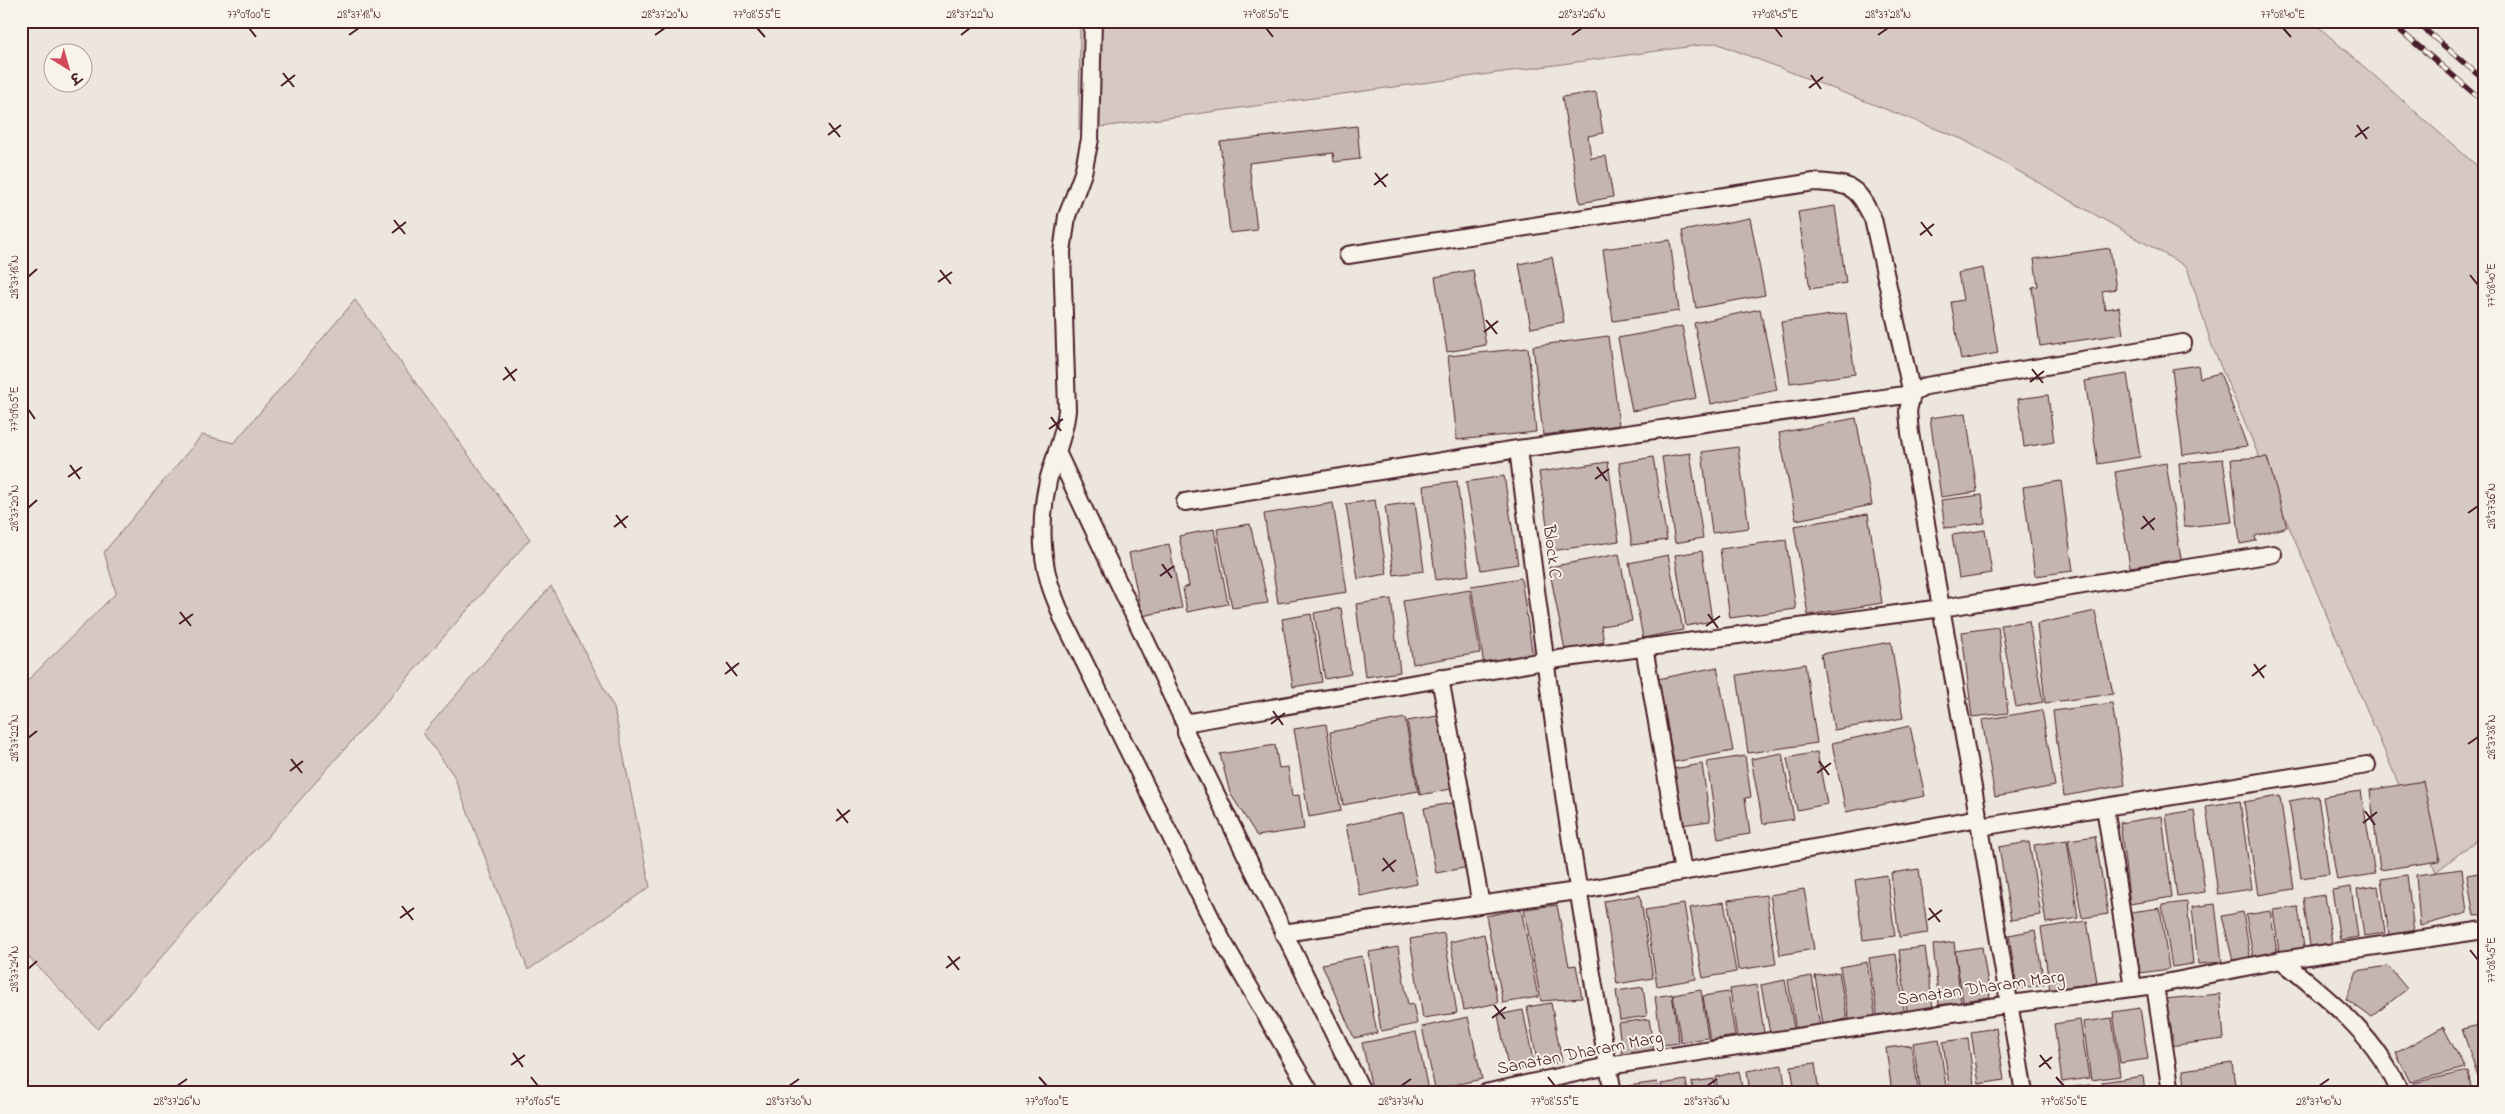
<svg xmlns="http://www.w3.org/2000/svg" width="2505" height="1114" font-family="'Indie Flower','Playpen Sans Deva',sans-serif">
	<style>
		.green { fill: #d5c9c2; stroke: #907476 }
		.building { fill: #c4b5b0; stroke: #4a1f2b }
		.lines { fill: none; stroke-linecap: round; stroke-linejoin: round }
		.minor-casing { stroke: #4a1f2b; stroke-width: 20 }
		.minor { stroke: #f7f3e8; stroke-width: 16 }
		.rail-casing { stroke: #4a1f2b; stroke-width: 5.5 }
		.rail { stroke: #f7f3e8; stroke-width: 4; stroke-dasharray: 11; stroke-linecap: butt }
		.ticks { fill: none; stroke: #4a1f2b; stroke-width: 2 }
		.labels { text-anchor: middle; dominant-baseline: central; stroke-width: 4; stroke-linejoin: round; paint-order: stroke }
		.street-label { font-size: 18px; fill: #4a1f2b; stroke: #f7f3e8 }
		.neatline { fill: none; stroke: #4a1f2b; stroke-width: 2 }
		.ticks-label { font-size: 12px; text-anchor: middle; fill: #4a1f2b }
	</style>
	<rect width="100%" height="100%" fill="#ece6dd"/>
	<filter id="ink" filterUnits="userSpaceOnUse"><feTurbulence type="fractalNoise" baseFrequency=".02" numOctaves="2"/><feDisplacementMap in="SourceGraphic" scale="10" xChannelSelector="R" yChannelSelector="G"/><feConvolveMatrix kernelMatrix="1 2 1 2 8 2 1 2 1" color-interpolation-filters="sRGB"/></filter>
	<g filter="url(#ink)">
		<!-- green -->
		<g class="green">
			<path d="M1080,21H2312L2484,172V834L2436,872L2212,346L2187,267L1962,139L1716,43L1079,130Z"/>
			<path d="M355,300L530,539L98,1029L21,949V687L116,593L104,552L202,435L234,443Z"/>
			<path d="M551,586L614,708L650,887L528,970L454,776L423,733Z"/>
		</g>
		<!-- building -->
		<g class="building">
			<path d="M1596,92L1603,133L1588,136L1591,158L1606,156L1613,197L1580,203L1562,97Z"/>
			<path d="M1357,126L1360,159L1334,162L1333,153L1249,163L1257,230L1230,233L1220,142Z"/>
			<path d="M1835,206L1846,283L1810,289L1798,212Z"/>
			<path d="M1750,218L1765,295L1696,308L1682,231Z"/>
			<path d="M1670,240L1679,311L1613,321L1603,249Z"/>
			<path d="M2110,248L2116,289L2102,291L2105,309L2119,307L2123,334L2040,346L2032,287L2038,286L2034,259Z"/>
			<path d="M1552,257L1564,322L1531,328L1519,264Z"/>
			<path d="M1983,268L1998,353L1961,360L1951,302L1963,300L1958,273Z"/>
			<path d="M1473,270L1486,345L1447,352L1435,277Z"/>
			<path d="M1760,309L1777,390L1711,404L1694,323Z"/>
			<path d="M1846,313L1855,374L1790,383L1781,322Z"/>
			<path d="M1682,326L1696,398L1632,411L1618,338Z"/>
			<path d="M1608,336L1619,425L1543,435L1533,346Z"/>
			<path d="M1528,348L1536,432L1457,440L1448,356Z"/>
			<path d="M2198,365L2200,378L2220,373L2247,446L2183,455L2172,369Z"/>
			<path d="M2127,374L2140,457L2098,464L2085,381Z"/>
			<path d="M2048,395L2054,442L2024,447L2018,399Z"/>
			<path d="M1966,413L1977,492L1941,497L1930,418Z"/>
			<path d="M1856,418L1872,505L1796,520L1779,433Z"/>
			<path d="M1738,447L1749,528L1712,533L1702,452Z"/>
			<path d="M1690,453L1703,538L1675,543L1662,457Z"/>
			<path d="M1653,457L1667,540L1632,545L1619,463Z"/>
			<path d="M2267,457L2287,527L2255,536L2256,541L2240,544L2231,459Z"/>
			<path d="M2223,459L2232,522L2184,527L2179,463Z"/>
			<path d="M1608,462L1619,541L1551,551L1539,472Z"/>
			<path d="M2166,463L2181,559L2130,567L2115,472Z"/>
			<path d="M1504,476L1518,564L1481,570L1466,482Z"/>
			<path d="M1457,481L1469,575L1436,580L1423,486Z"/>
			<path d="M2061,481L2073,571L2035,576L2023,487Z"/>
			<path d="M1982,495L1985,523L1945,528L1941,500Z"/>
			<path d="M1375,500L1387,574L1358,579L1346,504Z"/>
			<path d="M1415,502L1424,571L1394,575L1385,506Z"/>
			<path d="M1333,503L1347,592L1278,603L1264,514Z"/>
			<path d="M1868,514L1882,603L1808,615L1794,526Z"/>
			<path d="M1250,524L1268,603L1232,608L1217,529Z"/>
			<path d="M1214,529L1228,604L1187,612L1183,588L1189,586L1179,536Z"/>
			<path d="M1985,530L1992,573L1959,578L1952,535Z"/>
			<path d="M1786,540L1796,609L1730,618L1720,549Z"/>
			<path d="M1169,544L1182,608L1142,616L1129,553Z"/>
			<path d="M1702,551L1712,621L1686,626L1675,555Z"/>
			<path d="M1619,554L1632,621L1601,626L1604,642L1565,650L1549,567Z"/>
			<path d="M1668,555L1683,630L1643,638L1629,563Z"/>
			<path d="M1521,578L1533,657L1484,665L1471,586Z"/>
			<path d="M1470,590L1480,653L1413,664L1403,601Z"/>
			<path d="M1391,599L1400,672L1365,677L1356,604Z"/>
			<path d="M1341,608L1351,674L1325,679L1314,613Z"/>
			<path d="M2095,611L2113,694L2045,703L2037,624Z"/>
			<path d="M1311,614L1322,682L1293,687L1282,619Z"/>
			<path d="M2029,621L2043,702L2016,707L2001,625Z"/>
			<path d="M1998,627L2008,713L1972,717L1962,632Z"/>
			<path d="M1891,642L1903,718L1834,730L1821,654Z"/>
			<path d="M1805,664L1817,743L1748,753L1737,675Z"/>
			<path d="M1717,667L1733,751L1674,762L1658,679Z"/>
			<path d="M2112,703L2125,785L2064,796L2053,711Z"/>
			<path d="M2042,710L2055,786L1995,797L1982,720Z"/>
			<path d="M1443,715L1456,788L1420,795L1407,721Z"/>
			<path d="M1405,718L1418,791L1343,805L1330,732Z"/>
			<path d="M1326,724L1341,811L1309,817L1294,729Z"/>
			<path d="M1910,726L1925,796L1846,812L1832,743Z"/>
			<path d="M1275,745L1279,768L1288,767L1292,796L1299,795L1304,829L1257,836L1230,793L1220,754Z"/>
			<path d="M1817,752L1827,804L1797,810L1787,758Z"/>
			<path d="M1782,753L1794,819L1763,824L1751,759Z"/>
			<path d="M1745,756L1751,797L1745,798L1750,834L1718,839L1707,762Z"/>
			<path d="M1702,764L1710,821L1681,825L1673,769Z"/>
			<path d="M2423,781L2440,861L2380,870L2370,790Z"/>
			<path d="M2361,791L2375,874L2337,880L2323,797Z"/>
			<path d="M2280,796L2294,889L2258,895L2244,802Z"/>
			<path d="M2318,796L2329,874L2301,878L2289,801Z"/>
			<path d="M2240,801L2252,889L2218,894L2206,806Z"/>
			<path d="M1457,802L1469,867L1436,873L1424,808Z"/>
			<path d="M2194,810L2205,892L2177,896L2166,815Z"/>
			<path d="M1403,813L1417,884L1360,896L1346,825Z"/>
			<path d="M2162,816L2172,897L2130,904L2120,823Z"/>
			<path d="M2095,836L2108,914L2082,918L2068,840Z"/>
			<path d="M2067,840L2078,918L2046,923L2034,845Z"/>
			<path d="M2029,842L2041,915L2011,920L1999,847Z"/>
			<path d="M1919,869L1928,933L1899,937L1891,873Z"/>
			<path d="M2462,869L2467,913L2420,926L2416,875Z"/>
			<path d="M2484,872V915L2474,916L2467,875Z"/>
			<path d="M1887,875L1895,936L1863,940L1855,880Z"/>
			<path d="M2407,875L2414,932L2389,935L2381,879Z"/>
			<path d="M2378,886L2385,933L2364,936L2357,889Z"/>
			<path d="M2351,887L2358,937L2340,940L2332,890Z"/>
			<path d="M1804,889L1814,949L1780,955L1770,895Z"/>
			<path d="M1640,895L1653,978L1617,984L1604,901Z"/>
			<path d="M1766,895L1776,964L1738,970L1728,900Z"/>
			<path d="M2325,895L2332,943L2310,946L2303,898Z"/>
			<path d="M1724,902L1736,972L1703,978L1690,908Z"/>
			<path d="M2187,902L2193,964L2172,967L2162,905Z"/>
			<path d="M1684,904L1696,979L1657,986L1645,910Z"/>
			<path d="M2215,904L2222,962L2198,964L2192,907Z"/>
			<path d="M1557,905L1569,966L1576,965L1582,998L1541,1001L1524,909Z"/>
			<path d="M2298,907L2305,954L2280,958L2273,910Z"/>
			<path d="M2160,908L2169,969L2140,973L2131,912Z"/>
			<path d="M1521,909L1538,997L1503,1003L1486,916Z"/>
			<path d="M2270,911L2278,958L2254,962L2246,915Z"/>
			<path d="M2243,912L2250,957L2233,961L2222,916Z"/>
			<path d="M2087,921L2097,982L2050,990L2041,928Z"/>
			<path d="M2035,930L2044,984L2017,989L2009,935Z"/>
			<path d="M1444,933L1457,1013L1423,1018L1410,939Z"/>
			<path d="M1484,934L1498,1003L1464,1010L1450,942Z"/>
			<path d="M1954,942L1961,1002L1939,1005L1933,945Z"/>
			<path d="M1398,947L1408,1005L1413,1004L1417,1024L1381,1031L1369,952Z"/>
			<path d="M1925,947L1933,1008L1907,1012L1899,950Z"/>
			<path d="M1982,947L1990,997L1963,1001L1955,951Z"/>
			<path d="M1896,954L1905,1016L1878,1020L1869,958Z"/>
			<path d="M1362,956L1377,1033L1354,1038L1322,964Z"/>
			<path d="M1867,962L1876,1020L1850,1024L1840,967Z"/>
			<path d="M2388,966L2407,989L2371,1017L2346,999L2357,971Z"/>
			<path d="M1839,972L1847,1019L1823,1024L1815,976Z"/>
			<path d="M1812,976L1820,1027L1796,1031L1788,980Z"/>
			<path d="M1785,980L1794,1028L1770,1033L1761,985Z"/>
			<path d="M1757,985L1765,1040L1738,1044L1730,989Z"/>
			<path d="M1643,987L1647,1016L1620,1020L1616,991Z"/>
			<path d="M1701,990L1708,1038L1681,1042L1673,995Z"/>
			<path d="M1728,992L1735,1036L1710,1040L1703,996Z"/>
			<path d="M1672,994L1679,1043L1662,1045L1655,997Z"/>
			<path d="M2220,994L2224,1039L2169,1046L2164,999Z"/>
			<path d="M1551,1003L1562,1062L1538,1066L1527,1007Z"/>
			<path d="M2140,1008L2148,1059L2120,1063L2113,1012Z"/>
			<path d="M1523,1010L1534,1066L1509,1072L1498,1015Z"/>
			<path d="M1468,1017L1482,1079L1435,1089L1422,1027Z"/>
			<path d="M2112,1018L2120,1076L2091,1080L2083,1022Z"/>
			<path d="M1649,1019L1654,1053L1623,1058L1618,1023Z"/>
			<path d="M2080,1020L2089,1078L2062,1082L2054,1024Z"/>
			<path d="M2484,1024V1076H2478L2462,1029Z"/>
			<path d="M2443,1027L2465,1068L2410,1082L2396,1053Z"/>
			<path d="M1996,1028L2004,1080L1979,1084L1971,1032Z"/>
			<path d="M1416,1032L1428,1090L1414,1093H1373L1362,1043Z"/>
			<path d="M1968,1038L1975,1093H1950L1943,1042Z"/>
			<path d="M1939,1039L1947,1093H1921L1913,1043Z"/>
			<path d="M1911,1045L1919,1093H1892L1886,1048Z"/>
			<path d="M1815,1063L1819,1093H1795L1791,1066Z"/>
			<path d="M2232,1063L2236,1093H2186L2183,1070Z"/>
			<path d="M1782,1065L1786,1093H1750L1747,1071Z"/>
			<path d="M1739,1071L1743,1093H1718L1716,1077Z"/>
			<path d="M2468,1071L2472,1093H2416L2413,1083Z"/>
			<path d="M2143,1076L2145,1093H2104L2102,1082Z"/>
			<path d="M1714,1079L1716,1093H1693L1692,1082Z"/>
			<path d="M1686,1080L1688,1093H1662L1661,1084Z"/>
			<path d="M1657,1082L1659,1093H1629L1628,1086Z"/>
			<path d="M2090,1085L2091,1093H2035V1092Z"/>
		</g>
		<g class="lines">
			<defs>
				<g id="minor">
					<path d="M1093,21L1090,139L1083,173L1067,216L1062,252L1067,410C1065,435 1054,457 1048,481C1041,511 1040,551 1049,581C1052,593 1058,605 1062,617L1222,940L1311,1093"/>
					<path d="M1518,449C1545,664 1573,879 1613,1093"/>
					<path d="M1057,452L1186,726V733L1363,1093"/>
					<path d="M1185,502L1518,449L1912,394L1873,219C1855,184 1853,185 1814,182L1348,255"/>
					<path d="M1644,647L1683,872"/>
					<path d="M1440,678L1481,905"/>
					<path d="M1186,726L1190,722L1544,661L1942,608L2273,554"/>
					<path d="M2105,807L2133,988"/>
					<path d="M1980,827L2367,765"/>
					<path d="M1283,933L1577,891L1979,818"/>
					<path d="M2281,960C2327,998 2377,1036 2400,1093"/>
					<path d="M2155,985L2171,1093"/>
					<path d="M1485,1093L1608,1066L2011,1004L2155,985L2281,960L2484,930"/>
					<path d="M2024,1093L1980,827L1910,433L1908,411L1912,394L1926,386L2183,343"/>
				</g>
			</defs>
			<!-- minor casing -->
			<use href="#minor" class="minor-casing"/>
			<!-- minor -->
			<use href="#minor" class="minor"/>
			<defs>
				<g id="rail">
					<path d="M2389,21L2484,102"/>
					<path d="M2415,21L2484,80"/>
				</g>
			</defs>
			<!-- rail casing -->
			<use href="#rail" class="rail-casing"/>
			<!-- rail -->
			<use href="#rail" class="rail"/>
		</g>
	</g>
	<!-- ticks -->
	<path class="ticks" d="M249,28L256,37M757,28L765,37M1266,28L1273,37M1775,28L1782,37M2283,28L2291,37M349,35L359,28M655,35L665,28M961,35L970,28M1572,35L1582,28M1878,35L1888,28M283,73L294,87M1811,75L1821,89M281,86L295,75M1809,88L1823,77M829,123L840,137M2357,125L2367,139M828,135L841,125M2355,137L2369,127M1375,173L1386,187M1374,185L1388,174M394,220L405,234M1921,222L1932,236M392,233L406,222M1920,235L1934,224M940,270L951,284M2470,275L2478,285M28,277L37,269M938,282L952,272M1486,320L1497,334M1484,332L1498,321M505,367L515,381M2032,369L2043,383M503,380L517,369M2030,382L2044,371M28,409L35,419M1051,417L1061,431M1049,429L1063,419M70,465L80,479M1597,467L1607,481M68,477L82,467M1595,479L1609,469M28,508L37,500M2468,513L2478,506M616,515L626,528M2143,516L2154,530M614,527L628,516M2141,529L2155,518M1162,564L1172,578M1160,576L1174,566M180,612L191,626M1708,614L1718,628M179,624L193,614M1706,626L1720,616M726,662L737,676M2254,664L2264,678M725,674L739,663M2252,676L2266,665M1273,711L1283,725M1271,724L1285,713M28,738L37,731M2468,744L2478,737M291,759L302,773M1819,761L1829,775M290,771L303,761M1817,773L1831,763M837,809L848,823M2365,811L2375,825M836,821L850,810M2363,823L2377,812M1383,858L1394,872M1382,871L1396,860M402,906L413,920M1929,908L1940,922M400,918L414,908M1928,920L1942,910M2470,950L2478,960M948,956L959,970M946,968L960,957M28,969L37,961M1494,1005L1505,1019M1492,1018L1506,1007M513,1053L523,1067M2040,1055L2051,1069M511,1065L525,1055M2039,1067L2052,1057M531,1077L538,1086M1039,1077L1047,1086M1548,1077L1555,1086M2056,1077L2064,1086M177,1086L187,1079M789,1086L799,1079M1401,1086L1411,1079M1707,1086L1717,1079M2319,1086L2329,1079"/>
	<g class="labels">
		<!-- street labels -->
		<g class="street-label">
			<text transform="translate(1551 552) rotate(83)">Block C</text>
			<text transform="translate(1981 989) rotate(-8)">Sanatan Dharam Marg</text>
			<text transform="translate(1580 1054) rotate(-11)">Sanatan Dharam Marg</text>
		</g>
	</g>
	<!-- margin -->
	<rect width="2505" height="1114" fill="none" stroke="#f7f3e8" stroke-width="55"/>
	<!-- north arrow -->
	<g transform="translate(68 68) rotate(143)"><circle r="24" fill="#f7f3e8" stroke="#b29e9c"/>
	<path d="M0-4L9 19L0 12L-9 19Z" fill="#d1495b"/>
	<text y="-8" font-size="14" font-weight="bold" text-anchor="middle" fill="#4a1f2b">उ</text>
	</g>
	<rect x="28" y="28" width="2450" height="1058" class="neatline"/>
	<g class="ticks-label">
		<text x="249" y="18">77°09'00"E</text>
		<text x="359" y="18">28°37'18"N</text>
		<text x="665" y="18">28°37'20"N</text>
		<text x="757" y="18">77°08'55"E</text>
		<text x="970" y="18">28°37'22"N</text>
		<text x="1266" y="18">77°08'50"E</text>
		<text x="1582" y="18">28°37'26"N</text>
		<text x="1775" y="18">77°08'45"E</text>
		<text x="1888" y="18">28°37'28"N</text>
		<text x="2283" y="18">77°08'40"E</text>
		<text transform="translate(14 277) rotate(-90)" y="4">28°37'18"N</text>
		<text transform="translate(2491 285) rotate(-90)" y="4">77°08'40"E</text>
		<text transform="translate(14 409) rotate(-90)" y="4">77°09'05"E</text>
		<text transform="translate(2491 506) rotate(-90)" y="4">28°37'36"N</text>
		<text transform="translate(14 508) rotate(-90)" y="4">28°37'20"N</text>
		<text transform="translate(2491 737) rotate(-90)" y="4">28°37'38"N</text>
		<text transform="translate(14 738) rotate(-90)" y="4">28°37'22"N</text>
		<text transform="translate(2491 960) rotate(-90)" y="4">77°08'45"E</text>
		<text transform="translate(14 969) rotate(-90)" y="4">28°37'24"N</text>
		<text x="177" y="1105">28°37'26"N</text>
		<text x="538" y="1105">77°09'05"E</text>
		<text x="789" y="1105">28°37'30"N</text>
		<text x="1047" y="1105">77°09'00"E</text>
		<text x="1401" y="1105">28°37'34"N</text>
		<text x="1555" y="1105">77°08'55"E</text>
		<text x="1707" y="1105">28°37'36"N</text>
		<text x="2064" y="1105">77°08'50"E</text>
		<text x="2319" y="1105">28°37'40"N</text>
	</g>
</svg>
